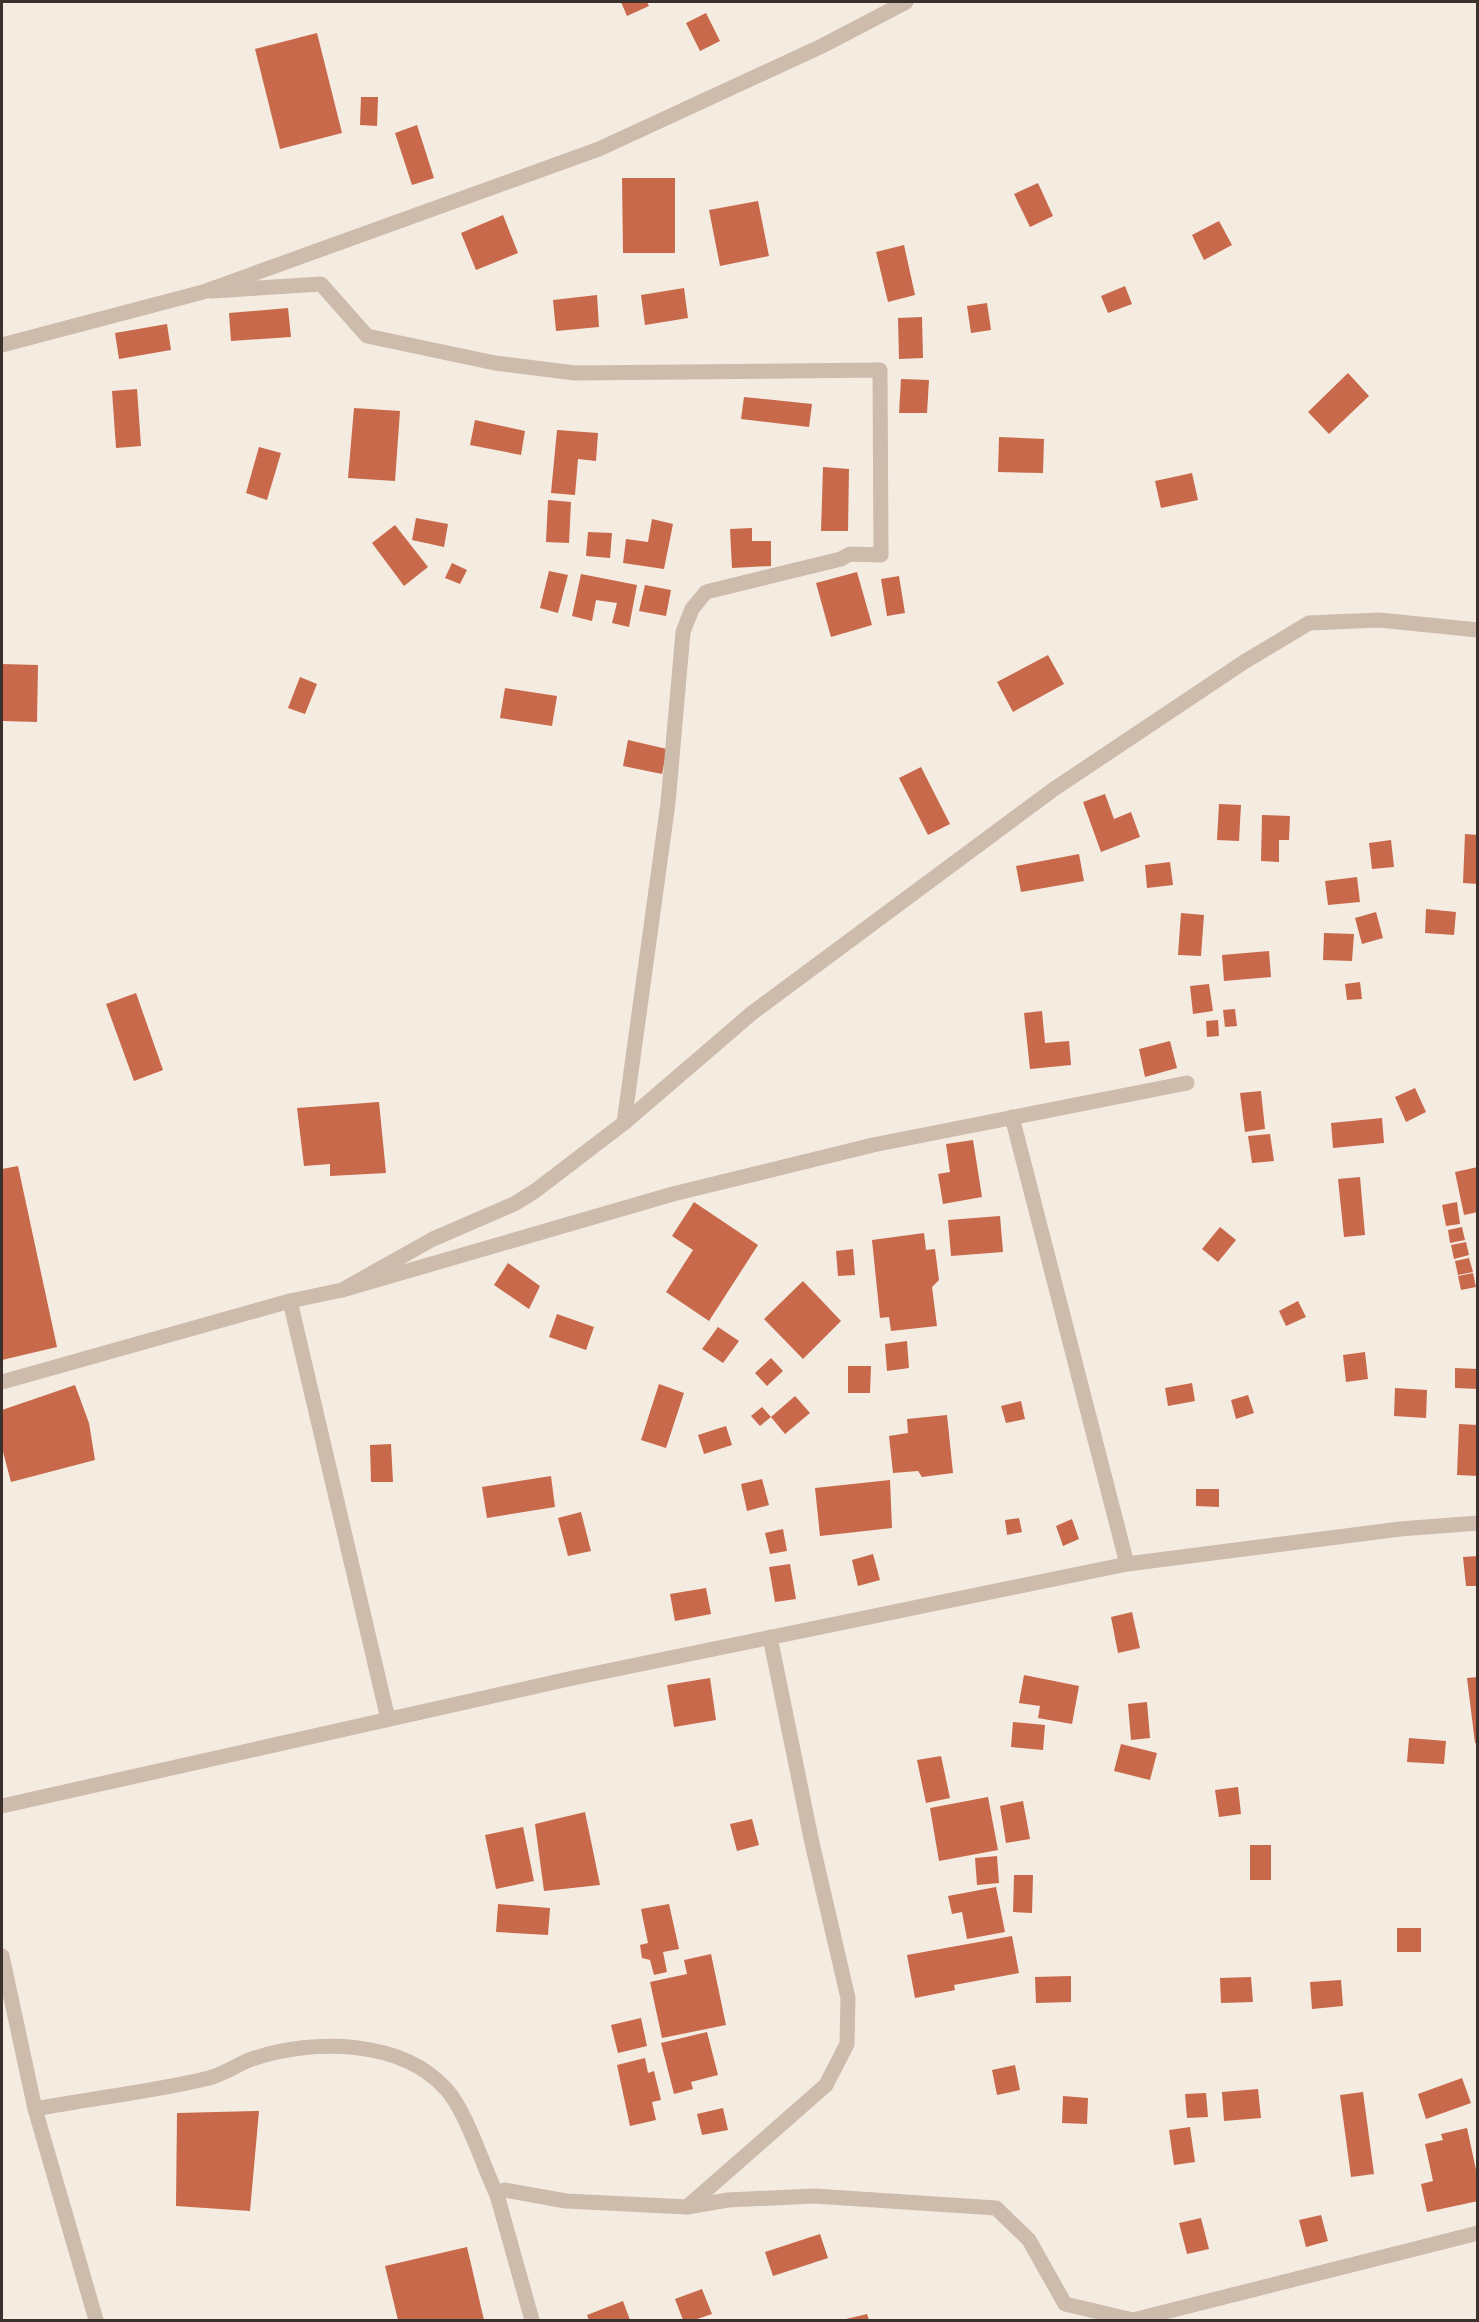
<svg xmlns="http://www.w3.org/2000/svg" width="1479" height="2322" font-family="'PT Sans',sans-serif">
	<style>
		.building { fill: #c8694b }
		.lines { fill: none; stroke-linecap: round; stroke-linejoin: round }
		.lane { stroke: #cdbbac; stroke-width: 15 }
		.street { stroke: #cdbbac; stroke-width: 15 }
	</style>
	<rect width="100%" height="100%" fill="#f4ebe1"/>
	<!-- building -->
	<g class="building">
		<path d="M621,2H647L649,6L627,16Z"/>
		<path d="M706,13L720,41L700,51L686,23Z"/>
		<path d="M317,33L342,133L280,149L255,49Z"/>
		<path d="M361,97H378L377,126L360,125Z"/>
		<path d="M417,125L434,178L412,185L395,133Z"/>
		<path d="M622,178H675V253H623Z"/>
		<path d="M1038,183L1053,216L1030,227L1014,194Z"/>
		<path d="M758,201L769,256L720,266L709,210Z"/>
		<path d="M503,215L518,253L476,270L461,233Z"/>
		<path d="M1219,221L1232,245L1204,260L1192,235Z"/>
		<path d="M904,245L915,295L888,302L876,252Z"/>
		<path d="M1125,286L1132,304L1108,313L1101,296Z"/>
		<path d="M684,288L688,318L645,325L641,295Z"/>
		<path d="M597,295L599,327L556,331L553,300Z"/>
		<path d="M987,303L991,330L971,333L967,306Z"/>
		<path d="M288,308L291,337L231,341L229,313Z"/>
		<path d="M922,317L923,358L899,359L898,318Z"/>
		<path d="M167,324L171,350L119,359L115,333Z"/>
		<path d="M1348,373L1369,396L1329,434L1308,412Z"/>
		<path d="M901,379L929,380L927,413H899Z"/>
		<path d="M137,389L141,446L116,448L112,391Z"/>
		<path d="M744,397L812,404L809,427L741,419Z"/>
		<path d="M354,408L400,411L395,481L348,478Z"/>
		<path d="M475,420L525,431L521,455L470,445Z"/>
		<path d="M557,430L598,433L596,461L578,459L575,495L551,493Z"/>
		<path d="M999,437L1044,439L1043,473L998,472Z"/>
		<path d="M259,447L281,453L267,500L246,493Z"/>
		<path d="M823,467L849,469L848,531H821Z"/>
		<path d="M1192,473L1198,500L1161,508L1155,481Z"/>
		<path d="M548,500L571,502L569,543L546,542Z"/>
		<path d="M416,518L448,524L444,547L412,540Z"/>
		<path d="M652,519L673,524L664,569L623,563L626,539L648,542Z"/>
		<path d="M395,525L428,567L404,586L372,543Z"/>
		<path d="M752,528V541H771V566L732,568L730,529Z"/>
		<path d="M588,532L612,533L610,558L586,556Z"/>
		<path d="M452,563L467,570L460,584L445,578Z"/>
		<path d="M549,571L568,575L558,613L540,608Z"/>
		<path d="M857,572L872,625L831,637L816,583Z"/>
		<path d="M581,574L637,585L629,627L612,623L617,603L596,600L592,621L572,616Z"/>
		<path d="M899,576L905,613L887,616L881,579Z"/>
		<path d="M645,585L671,590L666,616L639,611Z"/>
		<path d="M1048,655L1064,684L1013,712L997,682Z"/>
		<path d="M2,664L38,665L37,722L2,721Z"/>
		<path d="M300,677L317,684L305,714L288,708Z"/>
		<path d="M505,688L557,696L552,726L500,718Z"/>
		<path d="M628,740L667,749L662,774L623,766Z"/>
		<path d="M921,767L950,824L928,835L899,778Z"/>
		<path d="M1105,794L1114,819L1131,812L1140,837L1101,852L1083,802Z"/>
		<path d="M1219,804L1241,805L1239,841L1217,840Z"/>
		<path d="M1262,815L1290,816L1289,840H1279V862L1261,861Z"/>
		<path d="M1465,834L1478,835V884L1463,883Z"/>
		<path d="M1391,840L1394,867L1372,869L1369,843Z"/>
		<path d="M1079,854L1084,881L1021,892L1016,866Z"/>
		<path d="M1170,862L1173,885L1147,888L1145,865Z"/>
		<path d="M1357,877L1360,902L1328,905L1325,881Z"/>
		<path d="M1426,909L1456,912L1454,935L1425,933Z"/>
		<path d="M1376,912L1383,938L1362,944L1355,918Z"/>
		<path d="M1181,913L1204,915L1201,956L1178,955Z"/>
		<path d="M1324,933L1354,934L1352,961L1323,960Z"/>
		<path d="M1269,951L1271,977L1224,981L1222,955Z"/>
		<path d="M1360,982L1362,999L1347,1000L1345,984Z"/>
		<path d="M1209,984L1213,1011L1193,1014L1190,986Z"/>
		<path d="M136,993L163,1070L134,1081L106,1004Z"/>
		<path d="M1235,1009L1237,1026L1225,1027L1223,1010Z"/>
		<path d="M1042,1011L1045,1043L1069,1041L1071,1065L1030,1069L1024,1013Z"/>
		<path d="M1218,1020L1219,1036L1207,1037L1206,1021Z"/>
		<path d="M1170,1041L1177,1068L1145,1077L1139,1049Z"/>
		<path d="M1415,1088L1426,1112L1406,1122L1395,1097Z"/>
		<path d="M1261,1091L1265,1129L1245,1132L1240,1093Z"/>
		<path d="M379,1102L386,1173L330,1176V1164L304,1166L297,1108Z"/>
		<path d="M1382,1118L1384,1143L1333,1148L1331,1123Z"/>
		<path d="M1270,1134L1274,1161L1252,1163L1248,1136Z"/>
		<path d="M973,1140L982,1197L943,1204L938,1174L950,1172L946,1144Z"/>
		<path d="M18,1166L57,1347L2,1360V1169Z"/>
		<path d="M1478,1167V1212L1464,1215L1455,1172Z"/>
		<path d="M1360,1177L1365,1235L1344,1237L1338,1179Z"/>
		<path d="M694,1202L758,1245L709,1321L666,1292L693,1250L672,1236Z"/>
		<path d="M1457,1202L1460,1224L1446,1226L1442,1205Z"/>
		<path d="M1000,1216L1003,1252L951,1256L948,1220Z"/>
		<path d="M1220,1227L1236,1240L1218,1262L1202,1249Z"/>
		<path d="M1462,1227L1465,1240L1450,1243L1448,1230Z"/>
		<path d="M924,1233L926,1250L935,1249L939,1280L932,1287L937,1326L891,1331L889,1317L880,1318L872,1240Z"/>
		<path d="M1466,1242L1469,1255L1454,1259L1451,1245Z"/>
		<path d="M853,1249L855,1275L838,1276L836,1251Z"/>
		<path d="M1469,1258L1473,1272L1458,1275L1455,1261Z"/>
		<path d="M508,1263L540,1286L529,1309L494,1285Z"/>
		<path d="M1473,1273L1476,1287L1461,1290L1458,1276Z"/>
		<path d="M803,1281L841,1321L803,1359L764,1319Z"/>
		<path d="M1298,1301L1306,1317L1286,1326L1279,1311Z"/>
		<path d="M557,1314L594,1327L586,1350L549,1337Z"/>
		<path d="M718,1327L739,1341L723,1363L702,1349Z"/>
		<path d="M907,1341L909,1368L887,1371L885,1344Z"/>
		<path d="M1365,1352L1368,1379L1346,1382L1343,1355Z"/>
		<path d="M771,1358L783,1371L767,1386L755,1373Z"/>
		<path d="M848,1366H871L870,1393H848Z"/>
		<path d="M1455,1368L1478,1369V1389L1455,1388Z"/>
		<path d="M1192,1383L1195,1401L1168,1406L1165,1388Z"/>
		<path d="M659,1384L684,1393L666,1448L641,1440Z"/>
		<path d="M75,1385L89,1423L95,1460L11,1482L2,1448V1410Z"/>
		<path d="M1395,1388L1427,1390L1426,1418L1394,1416Z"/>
		<path d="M1248,1395L1254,1413L1236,1419L1231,1400Z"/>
		<path d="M795,1396L810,1413L785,1434L771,1417Z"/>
		<path d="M1021,1401L1025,1419L1006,1423L1001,1406Z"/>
		<path d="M762,1407L771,1417L760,1426L751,1416Z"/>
		<path d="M947,1415L953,1473L922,1477L918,1471L893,1473L889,1436L908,1433L907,1419Z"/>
		<path d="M1459,1424L1478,1425V1476L1457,1475Z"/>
		<path d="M726,1426L732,1445L704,1454L698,1435Z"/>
		<path d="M391,1444L393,1482H371L370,1445Z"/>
		<path d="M551,1476L555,1507L487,1518L482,1487Z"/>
		<path d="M762,1479L769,1505L747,1511L741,1484Z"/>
		<path d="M890,1480L892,1528L820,1536L815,1488Z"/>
		<path d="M1196,1489H1219V1507L1196,1506Z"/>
		<path d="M581,1512L591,1551L568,1556L558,1518Z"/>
		<path d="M1019,1518L1022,1532L1007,1535L1005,1520Z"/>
		<path d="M1072,1519L1079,1539L1063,1546L1056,1526Z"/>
		<path d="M783,1529L787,1551L770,1554L765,1533Z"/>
		<path d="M873,1554L880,1580L858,1586L852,1560Z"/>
		<path d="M1478,1556V1586H1466L1463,1557Z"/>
		<path d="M790,1564L796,1599L775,1602L769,1567Z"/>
		<path d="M706,1588L711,1614L675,1621L670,1594Z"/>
		<path d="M1132,1612L1140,1648L1118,1653L1111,1617Z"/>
		<path d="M1024,1675L1079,1686L1072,1724L1038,1718L1040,1706L1019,1703Z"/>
		<path d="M1478,1677V1744L1475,1743L1467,1678Z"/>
		<path d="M710,1678L716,1720L674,1727L667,1685Z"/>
		<path d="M1147,1702L1150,1738L1131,1740L1128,1704Z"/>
		<path d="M1013,1722L1045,1725L1043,1750L1011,1747Z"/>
		<path d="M1409,1738L1446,1741L1444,1764L1407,1762Z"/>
		<path d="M1121,1744L1157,1753L1150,1780L1114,1771Z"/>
		<path d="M941,1756L950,1798L926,1803L917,1760Z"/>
		<path d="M1238,1787L1241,1814L1219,1817L1215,1790Z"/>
		<path d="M988,1797L998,1850L939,1861L930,1808Z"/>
		<path d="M1023,1801L1030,1839L1006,1843L1000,1806Z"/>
		<path d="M585,1812L600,1885L544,1891L535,1824Z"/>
		<path d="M752,1819L759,1845L737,1851L730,1824Z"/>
		<path d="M523,1827L534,1881L496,1889L485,1835Z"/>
		<rect x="1250" y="1845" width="21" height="35"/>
		<path d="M997,1856L999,1883L977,1885L975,1858Z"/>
		<path d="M1014,1875H1033L1032,1913L1013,1912Z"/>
		<path d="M996,1887L1005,1932L967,1939L962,1912L952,1914L948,1896Z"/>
		<path d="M498,1904L550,1908L548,1935L496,1932Z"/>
		<path d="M669,1904L679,1949L663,1952L667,1972L654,1975L650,1960L642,1958L640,1945L648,1943L641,1909Z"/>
		<rect x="1397" y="1928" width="24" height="24"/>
		<path d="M1012,1936L1019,1973L954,1985L955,1990L915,1998L907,1955Z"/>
		<path d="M711,1954L726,2025L662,2038L650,1982L687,1974L684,1960Z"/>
		<path d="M1071,1976V2002L1036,2003L1035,1977Z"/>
		<path d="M1251,1977L1253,2002L1221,2003L1220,1978Z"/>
		<path d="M1341,1980L1343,2006L1312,2009L1310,1982Z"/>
		<path d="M641,2018L647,2046L618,2053L611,2025Z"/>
		<path d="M707,2032L718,2075L691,2082L693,2089L674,2094L661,2043Z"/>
		<path d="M645,2058L648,2073L654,2071L661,2100L652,2102L656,2120L630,2126L617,2065Z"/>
		<path d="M1015,2065L1020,2090L997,2095L992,2070Z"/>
		<path d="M1462,2078L1471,2103L1426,2119L1418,2094Z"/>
		<path d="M1258,2089L1261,2118L1224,2121L1222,2092Z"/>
		<path d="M1363,2092L1374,2174L1351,2177L1340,2095Z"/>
		<path d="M1206,2093L1208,2117L1187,2118L1185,2094Z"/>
		<path d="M1063,2096L1088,2098L1087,2124L1062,2123Z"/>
		<path d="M723,2108L728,2130L702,2135L697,2114Z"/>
		<path d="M259,2111L250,2211L176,2206L177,2113Z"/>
		<path d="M1190,2127L1195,2162L1174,2165L1169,2130Z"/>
		<path d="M1467,2128L1478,2179V2201L1427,2212L1421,2184L1433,2181L1425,2144L1443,2140L1441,2134Z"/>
		<path d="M1321,2215L1328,2241L1306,2247L1299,2220Z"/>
		<path d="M1201,2218L1209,2249L1187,2254L1179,2223Z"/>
		<path d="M820,2234L828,2258L773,2276L765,2252Z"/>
		<path d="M467,2247L484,2320H398L385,2266Z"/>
		<path d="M702,2289L712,2314L694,2320H683L675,2299Z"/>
		<path d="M623,2301L630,2320H589L587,2315Z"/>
		<path d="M867,2314L869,2320H842Z"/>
	</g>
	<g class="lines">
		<!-- lane -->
		<g class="lane">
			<path d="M212,291L321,284L367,336L495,363L575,373L880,370L881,555L850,554L841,559L706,592L692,609L683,632L668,803L624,1123"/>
			<path d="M290,1301L388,1719"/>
			<path d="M2,1806L573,1678L1127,1564L1400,1529L1478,1523"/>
			<path d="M35,2109C92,2098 152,2092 209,2078C225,2074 239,2063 255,2058C313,2039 401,2039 446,2089C467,2112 482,2164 497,2195L505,2190L566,2201L687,2207L728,2200L814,2196L996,2208L1029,2240L1065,2304L1133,2320L1478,2233"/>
			<path d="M497,2195L532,2320"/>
			<path d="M687,2207L826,2085L847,2044L848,1998L812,1843L770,1637"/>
		</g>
		<!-- street -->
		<g class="street">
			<path d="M2,345L203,292L599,149L822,46L906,2"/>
			<path d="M1012,1117L1127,1564"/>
			<path d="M342,1290L433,1239L514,1204L535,1191L624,1123L752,1013L1054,789L1244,662L1309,623L1379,620L1478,630"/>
			<path d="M2,1382L290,1301L342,1290L673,1194L873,1145L1187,1083"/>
			<path d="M2,1956L35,2109L96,2320"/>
		</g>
	</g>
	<!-- border -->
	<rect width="1479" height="2322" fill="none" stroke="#3b302b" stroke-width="6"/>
</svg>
